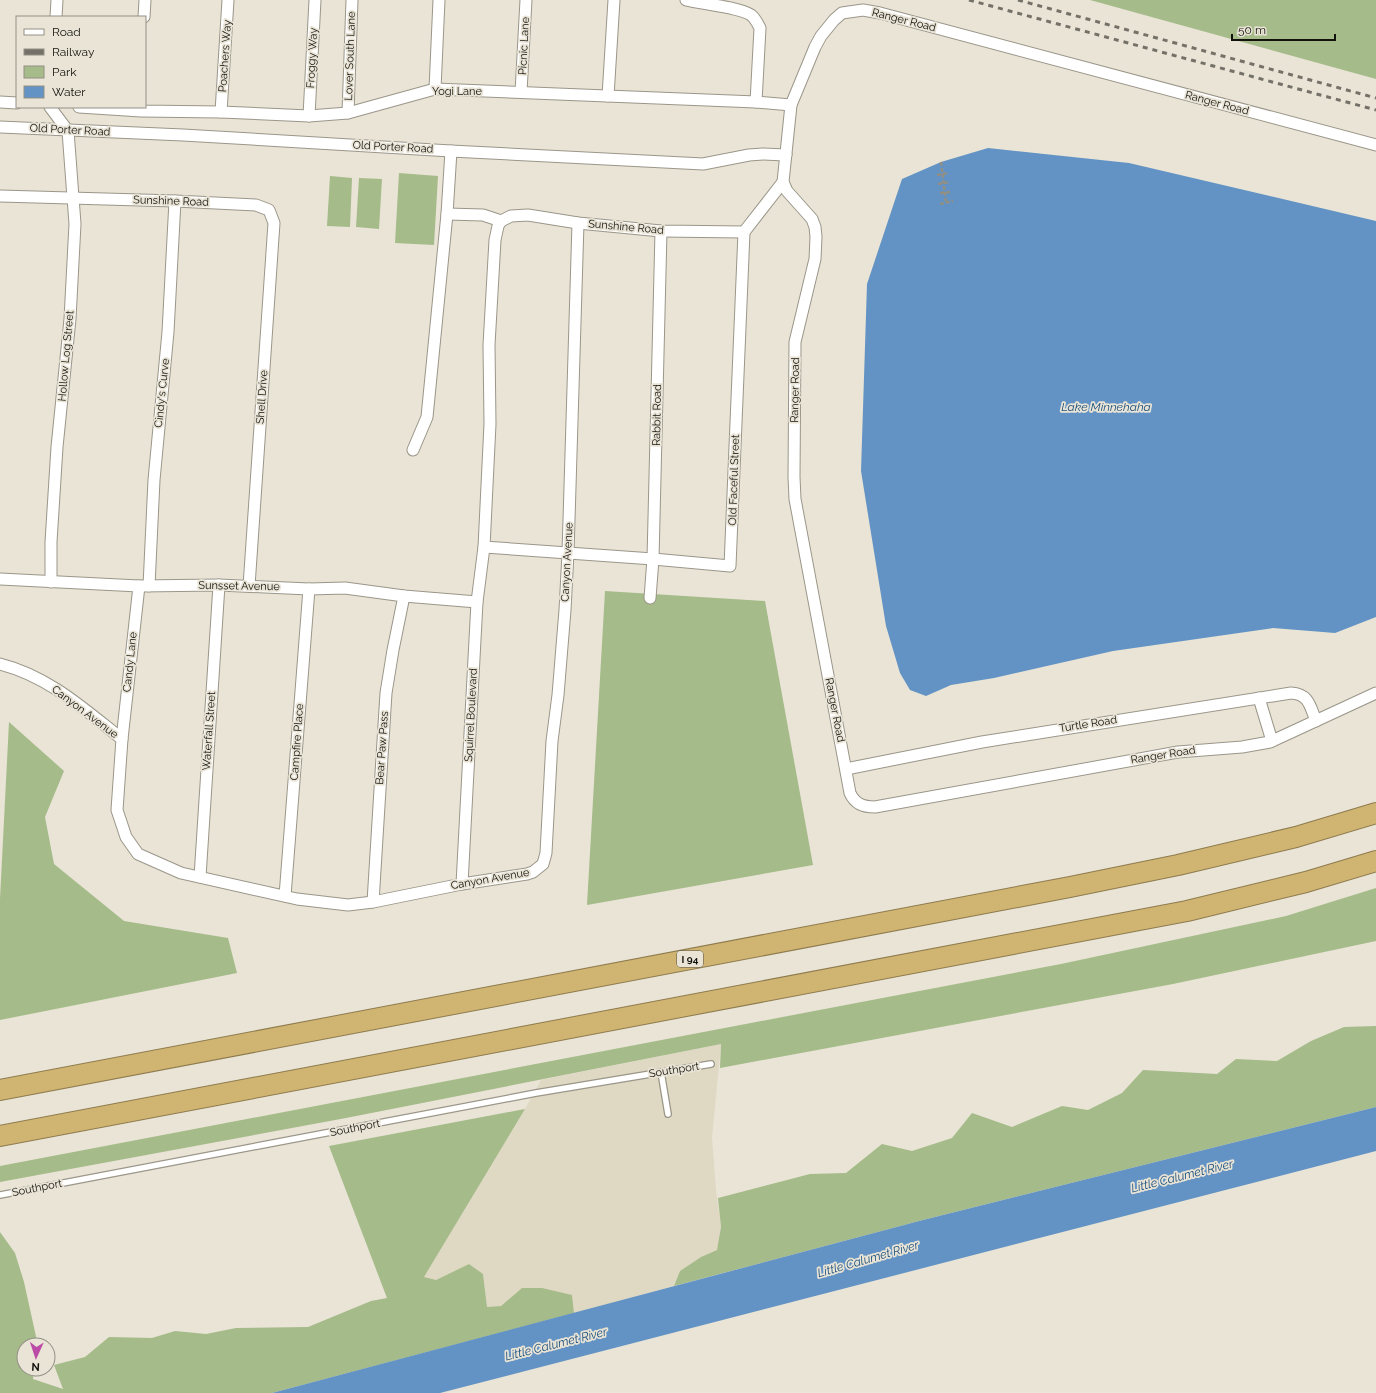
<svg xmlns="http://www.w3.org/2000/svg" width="1376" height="1393" font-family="Raleway,sans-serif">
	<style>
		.built { fill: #dfd8c3 }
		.green { fill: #a5bb89 }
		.water { fill: #6293c4 }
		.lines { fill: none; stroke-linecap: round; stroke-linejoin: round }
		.service-casing { stroke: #9a9689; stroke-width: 8 }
		.minor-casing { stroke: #9a9689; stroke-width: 13 }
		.motorway-casing { stroke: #8e7b4e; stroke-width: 22 }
		.path { stroke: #928f84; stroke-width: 2.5; stroke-dasharray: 4 2; stroke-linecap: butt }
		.service { stroke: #fff; stroke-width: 5.5 }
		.minor { stroke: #fff; stroke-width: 11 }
		.motorway { stroke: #d0b471; stroke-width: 20 }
		.rail { stroke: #747168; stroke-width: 3; stroke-dasharray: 5 5; stroke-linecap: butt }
		.labels { text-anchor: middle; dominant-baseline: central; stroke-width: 3.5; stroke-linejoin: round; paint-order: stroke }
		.shield { fill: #e9e4d6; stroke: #525049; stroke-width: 1 }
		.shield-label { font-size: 10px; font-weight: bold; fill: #12110c }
		.street-label { font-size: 11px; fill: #12110c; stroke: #e9e4d6 }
		.water-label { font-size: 12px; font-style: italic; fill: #174d7c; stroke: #e9e4d6 }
	</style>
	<rect width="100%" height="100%" fill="#e9e4d6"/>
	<!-- built -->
	<path class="built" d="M721,1044L712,1138L716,1190L721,1227L717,1250L701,1257L680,1271L674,1286L574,1313L572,1295L522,1288L501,1306L487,1307L483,1274L469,1264L436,1280L424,1277L525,1109L541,1080Z"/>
	<!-- green -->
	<g class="green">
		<path d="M1090,0H1376V79Z"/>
		<path d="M399,173L438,176L434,245L395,243Z"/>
		<path d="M330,176L352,178L350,227L327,226Z"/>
		<path d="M359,178L382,179L379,229L356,227Z"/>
		<path d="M605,591L765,601L813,865L587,905Z"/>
		<path d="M9,722L64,771L45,817L54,864L124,921L228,938L237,973L0,1020V899Z"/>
		<path d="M1376,888V941L1173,984L720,1068L721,1044L346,1118L0,1182V1166L1061,964L1286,916Z"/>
		<path d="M1376,1026V1107L923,1220L674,1286L680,1271L701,1257L717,1250L721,1227L718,1198L810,1174L846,1173L882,1144L912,1151L952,1138L972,1113L1012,1127L1062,1106L1088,1110L1122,1093L1143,1070L1217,1074L1236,1059L1277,1061L1311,1041L1344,1027Z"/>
		<path d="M525,1109L424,1277L436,1280L469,1264L483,1274L487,1307L501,1306L522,1288H542L572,1295L574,1313L272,1393H0V1232L15,1253L24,1282L37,1341V1345H24V1369H34L33,1379L63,1389L54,1365L85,1357L109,1337L152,1338L175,1331L206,1334L236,1328L308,1327L371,1301L387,1298L329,1146Z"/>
	</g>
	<!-- water -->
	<g class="water">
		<path d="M988,148L1129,163L1376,221V617L1335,633L1273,628L1113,651L994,678L951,685L926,696L910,690L900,673L886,626L861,471L867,284L902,179L941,162Z"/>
		<path d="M1376,1107V1151L440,1393H272L923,1220Z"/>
	</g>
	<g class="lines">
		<defs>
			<g id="service">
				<path d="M661,1072L668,1114"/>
				<path d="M0,1195L536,1093L711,1064"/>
			</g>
			<g id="minor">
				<path d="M686,0C702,4 739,7 751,15C755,18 758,24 760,28L756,102"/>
				<path d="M56,17L57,0"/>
				<path d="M144,17L145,0"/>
				<path d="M435,89L439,0"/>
				<path d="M521,92L526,0"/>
				<path d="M608,96L614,0"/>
				<path d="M0,102L17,103"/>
				<path d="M50,107L68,131L75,224L70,319L57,447L51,542V582"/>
				<path d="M79,107L141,111L221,112L309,116L348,113L435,89L756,102L791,105"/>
				<path d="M221,112L228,0"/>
				<path d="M348,113L352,0"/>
				<path d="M309,116L315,0"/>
				<path d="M0,127L183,135L451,151L703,164L749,155L763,154L786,155"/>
				<path d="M1376,145L880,13L863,10L842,13L834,20L821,36L815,47L791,105L783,182L787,191L812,219L815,227L816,237L815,259L795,342L794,477L795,499L850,793C855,804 863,807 875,807L1178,752L1242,747L1270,742L1376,693"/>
				<path d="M0,196L175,201L256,205L269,210L274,223L249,586"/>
				<path d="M447,214L483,215L501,221L511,216L528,215L578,223L661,231L744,232"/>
				<path d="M744,232L783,182"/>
				<path d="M413,450L427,417L447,214L451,151"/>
				<path d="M484,547L653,559L730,566L744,232"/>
				<path d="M0,579L139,586L219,585L309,589L345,588L404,596L477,602"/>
				<path d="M139,586L122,739L117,810L126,837L138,854L181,873L297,899L348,905L373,902L462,884L527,874L533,872L543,864L546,853L552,741L558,695L565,610L568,553L578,223"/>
				<path d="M149,586L154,480L168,332L175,201"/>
				<path d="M650,598L653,559L661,231"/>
				<path d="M0,664C48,676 84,709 122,739"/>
				<path d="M1259,698L1272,741"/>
				<path d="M846,769L982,742L1291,693C1309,694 1310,706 1316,721"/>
				<path d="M200,877L219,585"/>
				<path d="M462,884L477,602L484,547L490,424L489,345L495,240L498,226L501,221"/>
				<path d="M285,896L309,589"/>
				<path d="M373,902L386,693L393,650L404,596"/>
			</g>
			<g id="motorway">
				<path d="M0,1090L1070,887L1178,865L1296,837L1376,813"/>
				<path d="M0,1136L1187,911L1306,882L1376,861"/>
			</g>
		</defs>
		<!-- service casing -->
		<use href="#service" class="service-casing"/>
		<!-- minor casing -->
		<use href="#minor" class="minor-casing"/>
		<!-- motorway casing -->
		<use href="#motorway" class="motorway-casing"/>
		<!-- path -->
		<g class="path">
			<path d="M941,162L946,203"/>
			<path d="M937,175L948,173"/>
			<path d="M938,184L950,182"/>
			<path d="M940,193L950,192"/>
			<path d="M940,204L953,201"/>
		</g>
		<!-- service -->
		<use href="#service" class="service"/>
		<!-- minor -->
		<use href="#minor" class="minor"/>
		<!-- motorway -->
		<use href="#motorway" class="motorway"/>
		<!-- rail -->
		<g class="rail">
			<path d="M969,0L1376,110"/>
			<path d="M1018,0L1376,98"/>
		</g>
	</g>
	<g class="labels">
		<!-- shield labels -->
		<rect class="shield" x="677" y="951" width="26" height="16" rx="3"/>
		<g class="shield-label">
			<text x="690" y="959">I 94</text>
		</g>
		<!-- street labels -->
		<g class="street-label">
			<text transform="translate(904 20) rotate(14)">Ranger Road</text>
			<text transform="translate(524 46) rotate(-87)">Picnic Lane</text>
			<text transform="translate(225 56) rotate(-86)">Poachers Way</text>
			<text transform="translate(350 56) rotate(-88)">Lover South Lane</text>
			<text transform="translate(312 58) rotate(-87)">Froggy Way</text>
			<text x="457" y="91">Yogi Lane</text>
			<text transform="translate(1217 103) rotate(15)">Ranger Road</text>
			<text transform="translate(70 130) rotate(3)">Old Porter Road</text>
			<text transform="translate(393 147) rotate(3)">Old Porter Road</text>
			<text transform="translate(171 201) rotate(2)">Sunshine Road</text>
			<text transform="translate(626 227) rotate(5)">Sunshine Road</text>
			<text transform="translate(66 356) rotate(-85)">Hollow Log Street</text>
			<text transform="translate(795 390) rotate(-89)">Ranger Road</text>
			<text transform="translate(162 393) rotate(-84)">Cindy's Curve</text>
			<text transform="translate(262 397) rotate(-86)">Shell Drive</text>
			<text transform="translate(657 415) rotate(-89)">Rabbit Road</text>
			<text transform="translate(734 480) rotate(-88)">Old Faceful Street</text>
			<text transform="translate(567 562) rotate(-87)">Canyon Avenue</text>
			<text transform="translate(239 586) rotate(1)">Sunsset Avenue</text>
			<text transform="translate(130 662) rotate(-84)">Candy Lane</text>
			<text transform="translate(835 710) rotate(79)">Ranger Road</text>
			<text transform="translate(85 712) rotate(37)">Canyon Avenue</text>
			<text transform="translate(471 715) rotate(-87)">Squirrel Boulevard</text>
			<text transform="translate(1088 724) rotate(-9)">Turtle Road</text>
			<text transform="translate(209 731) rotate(-86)">Waterfall Street</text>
			<text transform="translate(297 742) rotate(-86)">Campfire Place</text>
			<text transform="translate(382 748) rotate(-86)">Bear Paw Pass</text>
			<text transform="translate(1163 755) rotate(-9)">Ranger Road</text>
			<text transform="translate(490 879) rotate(-10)">Canyon Avenue</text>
			<text transform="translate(674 1070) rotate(-9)">Southport</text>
			<text transform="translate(355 1128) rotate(-11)">Southport</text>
			<text transform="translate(37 1188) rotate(-11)">Southport</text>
		</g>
		<!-- water labels -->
		<g class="water-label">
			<text x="1106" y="407">Lake Minnehaha</text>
			<text transform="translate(1182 1176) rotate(-14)">Little Calumet River</text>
			<text transform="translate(868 1259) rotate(-16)">Little Calumet River</text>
			<text transform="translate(556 1344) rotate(-14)">Little Calumet River</text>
		</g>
	</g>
	<!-- legend -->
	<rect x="16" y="16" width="130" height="92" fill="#e9e4d6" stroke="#939085"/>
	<rect x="24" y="29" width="20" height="6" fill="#ffffff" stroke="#939085"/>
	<text x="52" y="36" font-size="12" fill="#12110c">Road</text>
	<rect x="24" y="49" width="20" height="6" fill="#747168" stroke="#939085"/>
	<text x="52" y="56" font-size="12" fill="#12110c">Railway</text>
	<rect x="24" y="66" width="20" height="12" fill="#a5bb89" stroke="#939085"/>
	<text x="52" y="76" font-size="12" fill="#12110c">Park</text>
	<rect x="24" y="86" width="20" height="12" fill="#6293c4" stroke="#939085"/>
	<text x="52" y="96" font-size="12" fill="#12110c">Water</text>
	<!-- north arrow -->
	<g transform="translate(36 1357) rotate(183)"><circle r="19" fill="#e9e4d6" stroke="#939085"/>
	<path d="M0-3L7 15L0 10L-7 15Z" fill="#bc4ba8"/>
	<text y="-6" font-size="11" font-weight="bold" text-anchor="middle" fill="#12110c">N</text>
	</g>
	<!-- scale -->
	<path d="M1232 34v6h103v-6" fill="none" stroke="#12110c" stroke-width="2"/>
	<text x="1238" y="34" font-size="12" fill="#12110c" stroke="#e9e4d6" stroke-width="3" paint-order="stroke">50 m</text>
</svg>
